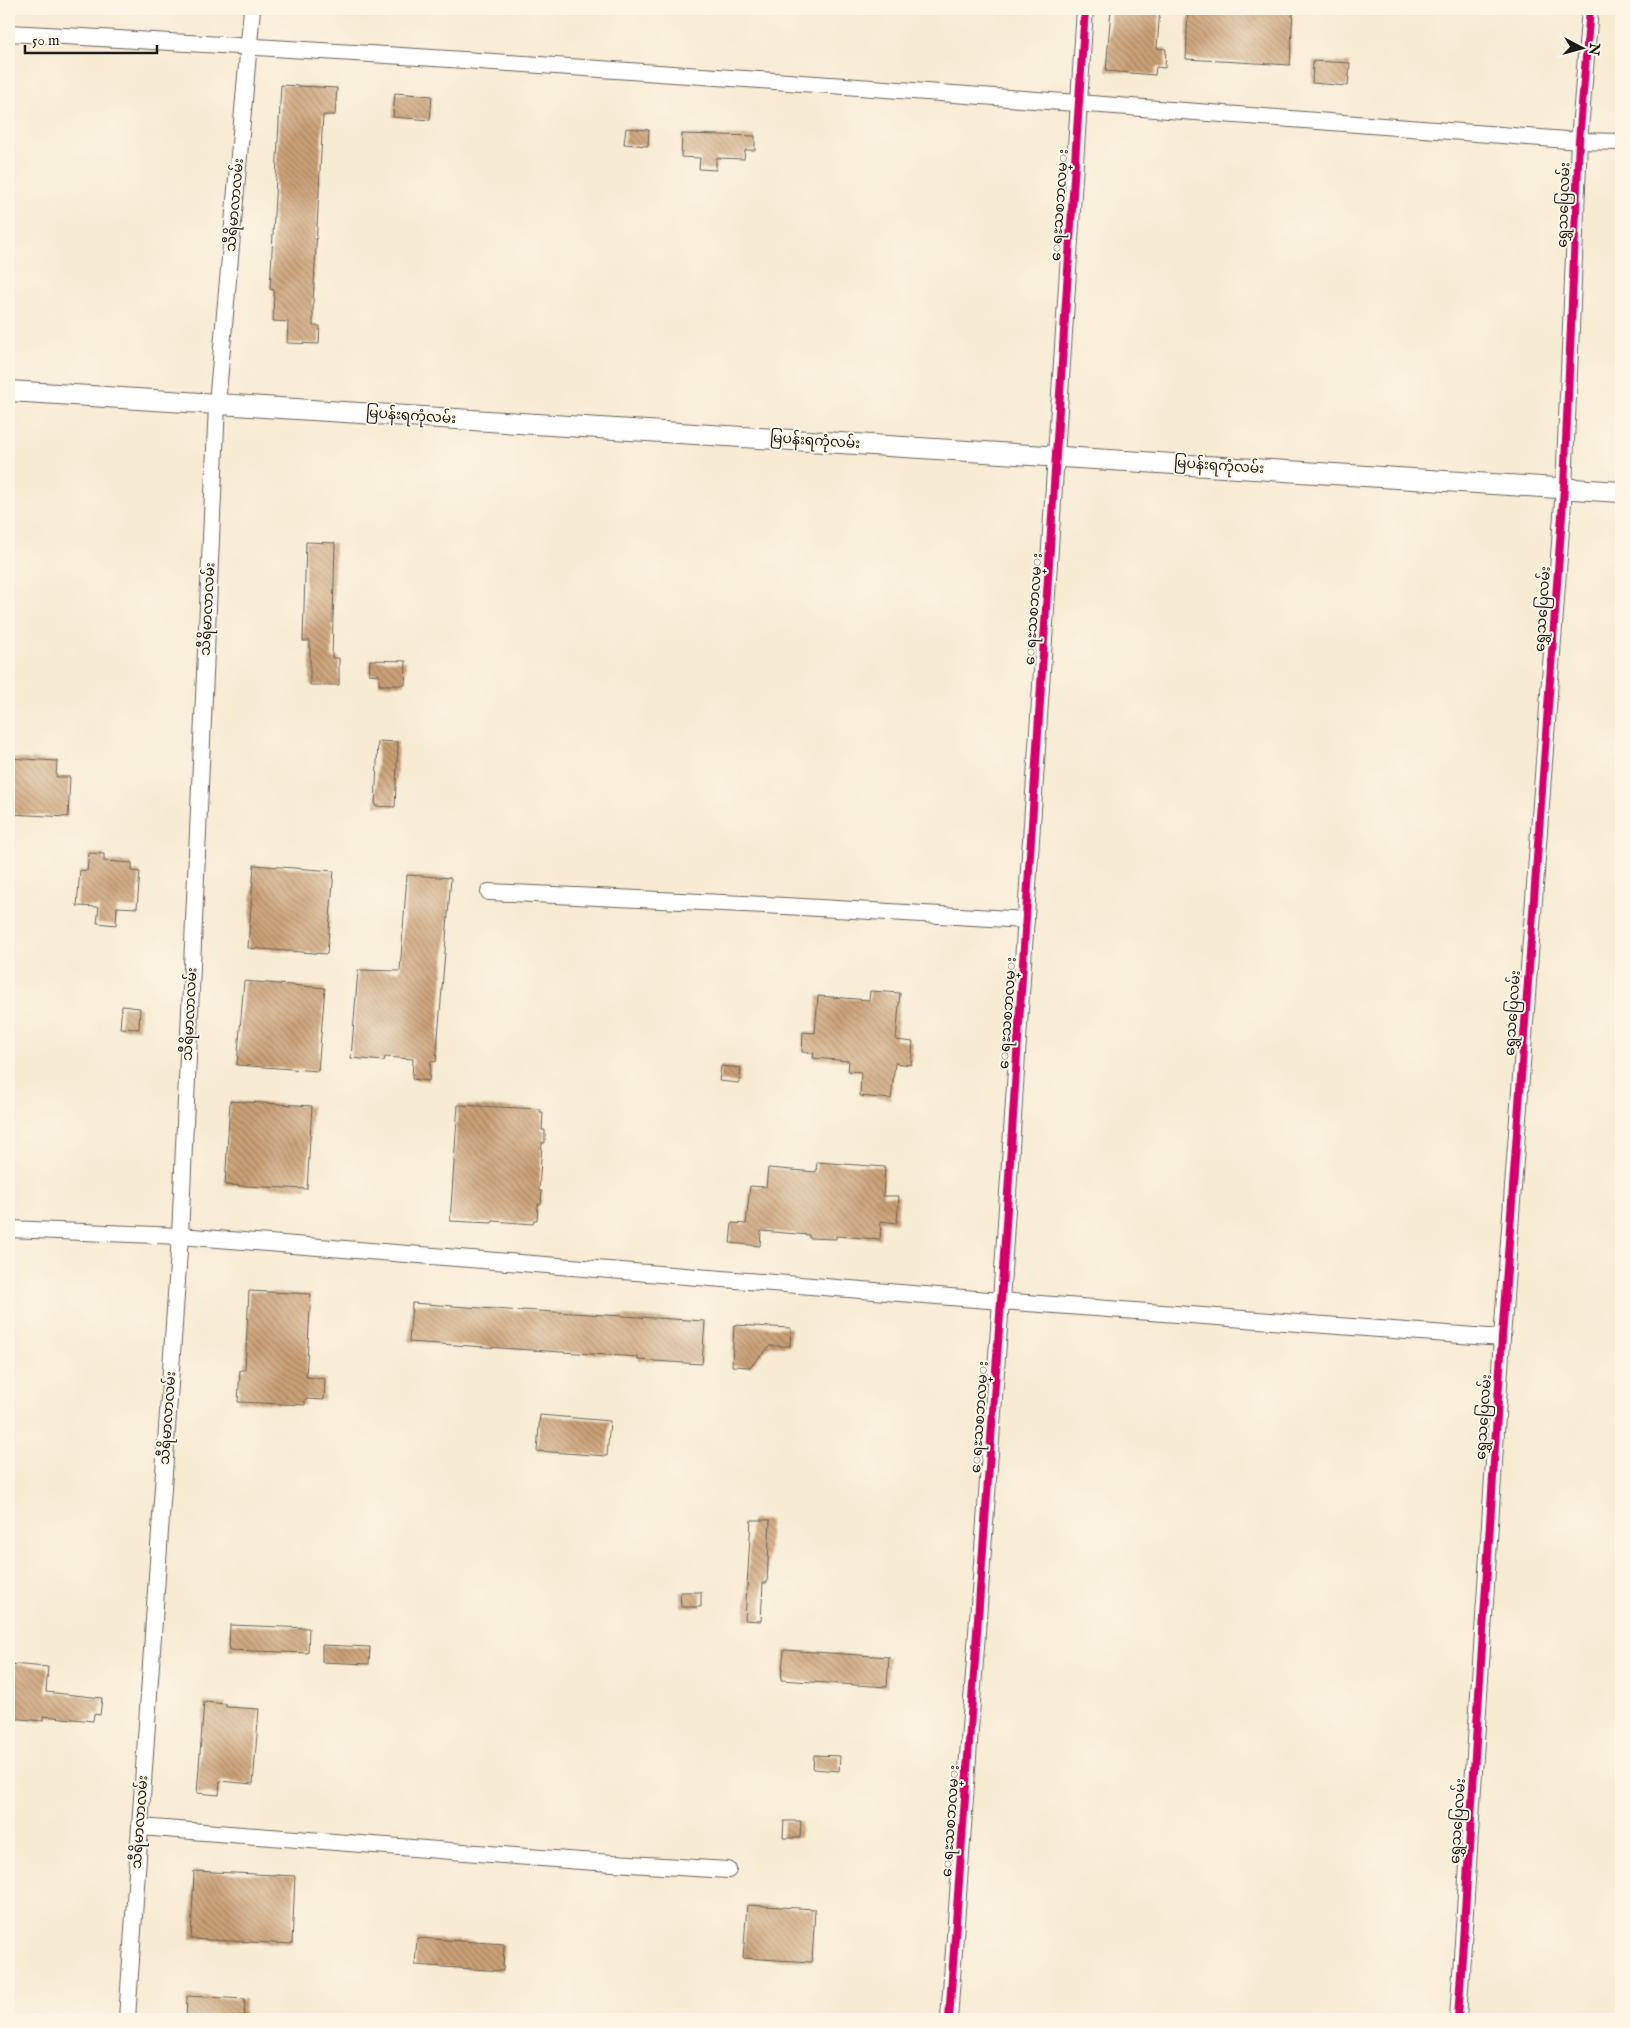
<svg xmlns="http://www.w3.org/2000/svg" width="1630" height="2028" font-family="'IM FELL English','Noto Sans Myanmar',serif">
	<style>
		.building { fill: url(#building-back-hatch) }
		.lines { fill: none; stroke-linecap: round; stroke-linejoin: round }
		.minor-casing { stroke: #69645c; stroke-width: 18 }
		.tertiary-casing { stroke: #69645c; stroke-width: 22 }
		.minor { stroke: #fff; stroke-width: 16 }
		.tertiary { stroke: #fff; stroke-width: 20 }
		.cycleway-casing { stroke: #fcf5e5; stroke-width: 11 }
		.cycleway { stroke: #d6006c; stroke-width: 8 }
		.labels { text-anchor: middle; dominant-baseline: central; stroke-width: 4; stroke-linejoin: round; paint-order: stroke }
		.street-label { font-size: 14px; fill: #1c1c1c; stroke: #fcf5e5 }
	</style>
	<defs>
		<pattern id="building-back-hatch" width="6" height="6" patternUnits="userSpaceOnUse" patternTransform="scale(1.25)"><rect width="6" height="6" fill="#caa076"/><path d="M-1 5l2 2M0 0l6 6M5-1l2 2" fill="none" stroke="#a38260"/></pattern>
	</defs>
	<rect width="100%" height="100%" fill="#fcf5e5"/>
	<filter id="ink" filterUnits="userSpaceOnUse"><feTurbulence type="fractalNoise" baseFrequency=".02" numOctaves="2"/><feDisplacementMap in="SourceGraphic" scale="10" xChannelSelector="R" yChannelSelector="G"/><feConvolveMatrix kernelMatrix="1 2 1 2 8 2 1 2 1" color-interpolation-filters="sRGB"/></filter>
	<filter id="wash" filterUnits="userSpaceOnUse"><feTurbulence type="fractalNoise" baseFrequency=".0096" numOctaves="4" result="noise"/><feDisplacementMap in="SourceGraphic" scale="20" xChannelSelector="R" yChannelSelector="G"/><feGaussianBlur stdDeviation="1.12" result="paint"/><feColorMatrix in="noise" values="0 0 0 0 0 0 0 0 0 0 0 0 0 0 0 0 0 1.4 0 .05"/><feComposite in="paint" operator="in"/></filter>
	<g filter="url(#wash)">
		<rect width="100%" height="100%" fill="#f7ebd3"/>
		<g id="blocks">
			<!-- building -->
			<g class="building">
				<path d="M1111,9H1160L1157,48L1166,49L1165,68L1156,67L1155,75L1106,71Z"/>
				<path d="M1188,9H1293L1290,65L1186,59Z"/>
				<path d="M1313,61L1350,63L1348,86L1312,83Z"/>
				<path d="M281,85L337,88L335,115H323L313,303V326H320L319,344L287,343L288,322L273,321L274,290L270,289Z"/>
				<path d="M395,93L432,96L430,120L393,117Z"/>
				<path d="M626,128L649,130L648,146L624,144Z"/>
				<path d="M682,134L755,136V150H745L744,159L716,158V170L699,169L700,158L681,157Z"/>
				<path d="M306,542L335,543L332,658H339V685H310V641H303Z"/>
				<path d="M370,660L406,661L405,685H379V675L369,674Z"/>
				<path d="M378,741L398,742L395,807L375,806Z"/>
				<path d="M9,758L57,761L56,777H70L68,817L9,814Z"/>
				<path d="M89,853L104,854V861L132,863V871L140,872L137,908L117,907L116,925L97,923L99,907L77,906L80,870L87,871Z"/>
				<path d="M254,865L334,871L327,954L248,948Z"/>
				<path d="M407,875L451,878L436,1062L431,1061L429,1081L412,1079L413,1059L385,1057L384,1061L351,1058L358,970L400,971Z"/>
				<path d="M244,981L325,988L318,1071L237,1065Z"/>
				<path d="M870,991L900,993L896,1040L913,1042L911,1065L895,1063L891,1099L860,1096L861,1072L848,1071L849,1061L813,1058L814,1053L802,1052L803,1032L815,1033L818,996L869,1000Z"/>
				<path d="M122,1006L140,1008L139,1029L120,1028Z"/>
				<path d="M721,1066L741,1068L739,1083L719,1081Z"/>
				<path d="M230,1101L312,1106L307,1189L225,1185Z"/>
				<path d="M458,1105L540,1109V1112H543L542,1130H545V1143H542L539,1191H542L541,1204H538L537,1220H534L533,1224L493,1221L492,1223L450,1221Z"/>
				<path d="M817,1162L885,1167L883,1196H899L897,1223L881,1221L880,1239L836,1236V1239L809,1238V1235L761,1231L760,1246L730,1243L732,1223L746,1224L750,1186L766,1187L768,1168L816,1172Z"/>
				<path d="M249,1291L311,1294L306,1377L325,1379L324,1400L305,1399V1405L238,1402L240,1370H245Z"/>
				<path d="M412,1303L522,1311V1310L705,1321L702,1364L638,1360V1357L409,1342Z"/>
				<path d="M734,1325L791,1328L790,1346H770L750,1367L732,1366Z"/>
				<path d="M540,1415L610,1421L607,1456L537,1451Z"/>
				<path d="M751,1520H770L767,1583H763L761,1621L745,1620Z"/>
				<path d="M680,1592H701V1607H681Z"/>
				<path d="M230,1625L309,1628L308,1653L229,1650Z"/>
				<path d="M322,1645L370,1647L369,1664L322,1662Z"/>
				<path d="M784,1650L889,1657L887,1687L781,1680Z"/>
				<path d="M9,1664L48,1667L46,1692L102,1698L100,1715L94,1714L93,1721L43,1716V1721L9,1718Z"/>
				<path d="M204,1702L226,1704V1707L259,1709L253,1784L220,1781L219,1795L197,1793Z"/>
				<path d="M814,1755L840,1756L839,1771L813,1769Z"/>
				<path d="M784,1821H801L800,1838H783Z"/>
				<path d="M194,1871L295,1876L292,1944L191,1939Z"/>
				<path d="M747,1905L815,1909L812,1962L743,1958Z"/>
				<path d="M417,1938L504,1944L503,1971L415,1965Z"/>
				<path d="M187,1996L245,1999L244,2019H186Z"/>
			</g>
		</g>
	</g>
	<g filter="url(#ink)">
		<use href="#blocks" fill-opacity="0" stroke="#69645c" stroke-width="1"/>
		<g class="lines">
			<defs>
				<g id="minor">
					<path d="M9,33C533,61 1056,101 1579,141L1621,142"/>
					<path d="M489,892L785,906L1026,920"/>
					<path d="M9,1229L180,1236L1001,1301L1502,1338"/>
					<path d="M140,1827L581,1861L728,1870"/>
					<path d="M127,2019L180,1236L217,404L252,9"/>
					<path d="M949,2019L1001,1301L1085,9"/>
					<path d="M1458,2019L1502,1338L1564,488L1579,141L1590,9"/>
				</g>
				<path id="tertiary" d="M9,391L1621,492"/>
			</defs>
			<!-- minor casing -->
			<use href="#minor" class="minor-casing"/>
			<!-- tertiary casing -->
			<use href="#tertiary" class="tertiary-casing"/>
			<!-- minor -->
			<use href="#minor" class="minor"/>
			<!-- tertiary -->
			<use href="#tertiary" class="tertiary"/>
			<defs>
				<g id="cycleway">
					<path d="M949,2019L1001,1301L1085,9"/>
					<path d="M1458,2019L1502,1338L1564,488L1579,141L1590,9"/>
				</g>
			</defs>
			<!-- cycleway casing -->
			<use href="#cycleway" class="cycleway-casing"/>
			<!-- cycleway -->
			<use href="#cycleway" class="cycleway"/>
		</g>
	</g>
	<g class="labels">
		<!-- street labels -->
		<g class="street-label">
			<text transform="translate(235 205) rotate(-85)">သီရိမာလာလမ်း</text>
			<text transform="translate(1060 205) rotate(-86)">ေရႊသစၥာလမ္း</text>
			<text transform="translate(1564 205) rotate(-88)">ရွှေသပြေလမ်း</text>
			<text transform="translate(411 416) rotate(4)">မြပန်းရကုံလမ်း</text>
			<text transform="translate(815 441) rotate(4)">မြပန်းရကုံလမ်း</text>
			<text transform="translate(1219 466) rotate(4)">မြပန်းရကုံလမ်း</text>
			<text transform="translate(208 609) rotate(-87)">သီရိမာလာလမ်း</text>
			<text transform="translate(1034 609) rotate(-86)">ေရႊသစၥာလမ္း</text>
			<text transform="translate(1543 609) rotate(-86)">ရွှေသပြေလမ်း</text>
			<text transform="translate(1008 1013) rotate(-86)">ေရႊသစၥာလမ္း</text>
			<text transform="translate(1513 1013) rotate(-86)">ရွှေသပြေလမ်း</text>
			<text transform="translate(190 1014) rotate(-87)">သီရိမာလာလမ်း</text>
			<text transform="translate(980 1417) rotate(-86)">ေရႊသစၥာလမ္း</text>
			<text transform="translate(1484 1417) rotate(-86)">ရွှေသပြေလမ်း</text>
			<text transform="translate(168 1418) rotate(-86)">သီရိမာလာလမ်း</text>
			<text transform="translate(951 1821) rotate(-86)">ေရႊသစၥာလမ္း</text>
			<text transform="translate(1458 1821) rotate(-86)">ရွှေသပြေလမ်း</text>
			<text transform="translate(140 1822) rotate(-86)">သီရိမာလာလမ်း</text>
		</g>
	</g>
	<!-- margin -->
	<rect width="1630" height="2028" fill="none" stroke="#fcf5e5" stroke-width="30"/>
	<!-- north arrow -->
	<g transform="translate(1582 48) rotate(96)" stroke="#fcf5e5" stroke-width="4" paint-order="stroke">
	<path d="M0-4L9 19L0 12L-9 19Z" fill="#1c1c1c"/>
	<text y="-8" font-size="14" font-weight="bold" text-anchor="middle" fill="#1c1c1c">N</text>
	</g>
	<!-- scale -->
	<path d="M25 45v8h132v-8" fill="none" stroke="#1c1c1c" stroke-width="2.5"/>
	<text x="32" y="45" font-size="15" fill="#1c1c1c" stroke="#fcf5e5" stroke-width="4" paint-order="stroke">50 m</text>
</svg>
